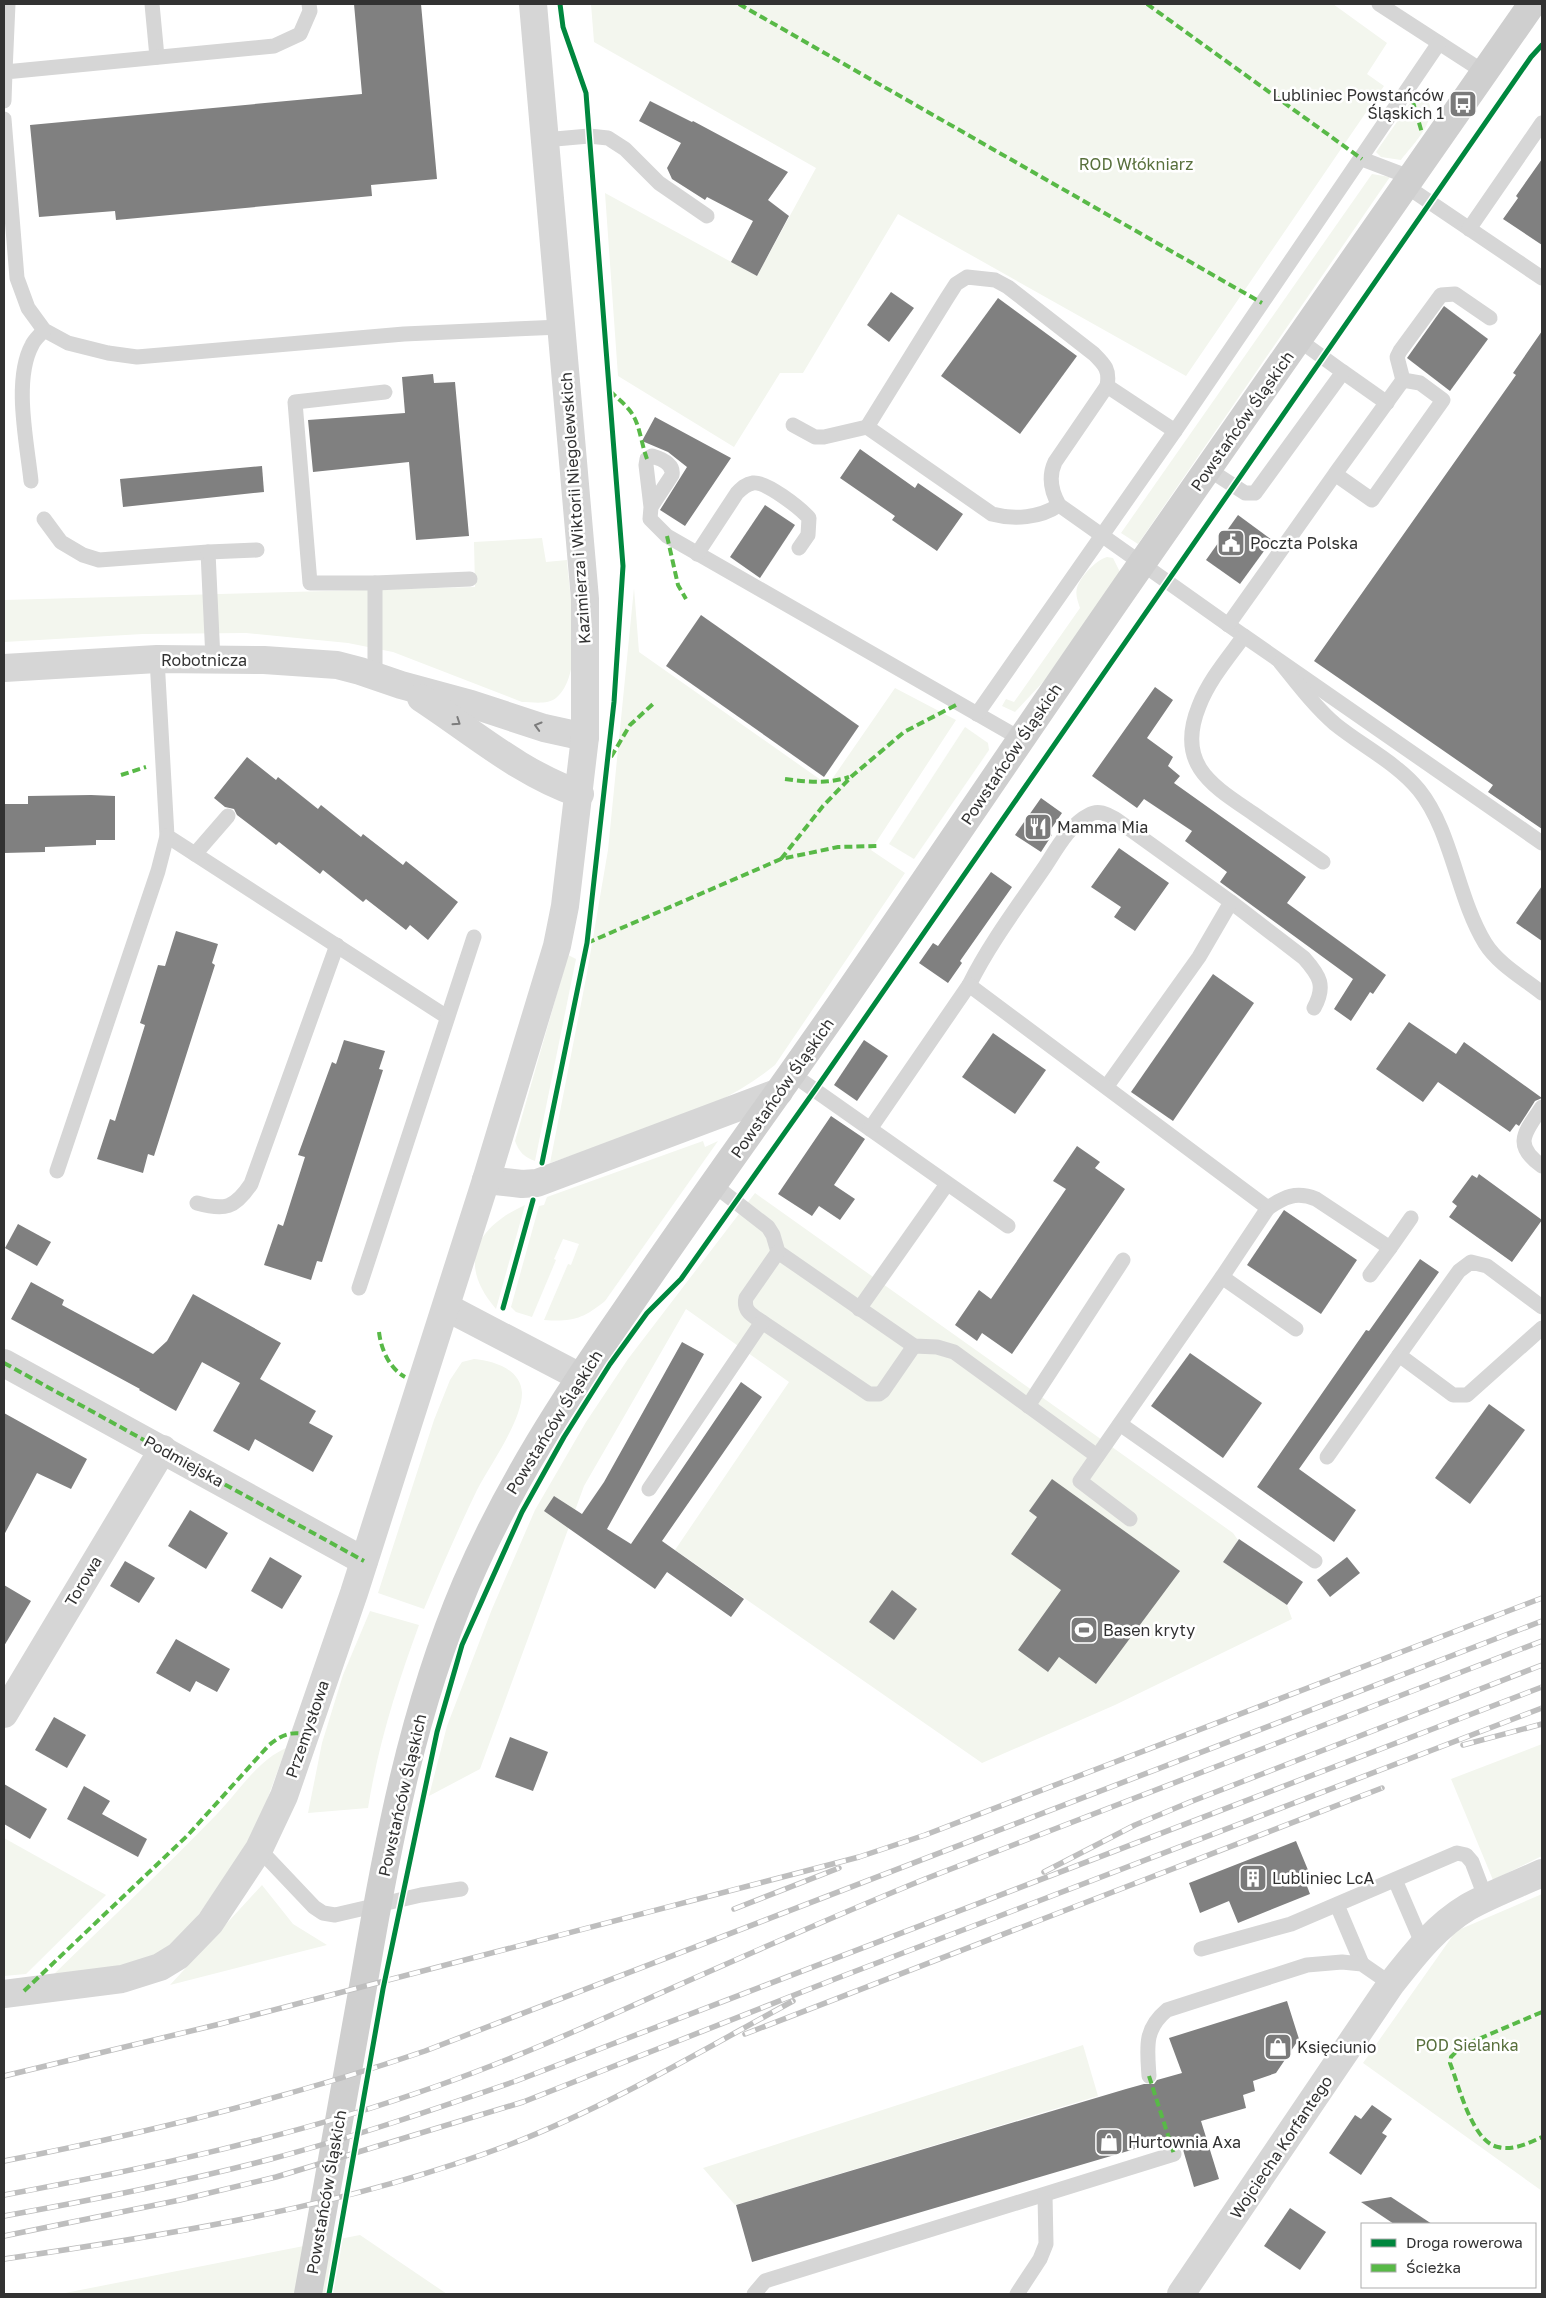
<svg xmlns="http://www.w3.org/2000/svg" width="1546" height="2298" font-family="'Golos Text',sans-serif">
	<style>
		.green { fill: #f3f6ee }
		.building { fill: #808080 }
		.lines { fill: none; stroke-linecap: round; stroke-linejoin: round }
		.lane { stroke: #d6d6d6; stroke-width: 15 }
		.street { stroke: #d6d6d6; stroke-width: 28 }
		.secondary { stroke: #cfcfcf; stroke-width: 28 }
		.rail-casing { stroke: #bebebe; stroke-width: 5.5 }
		.rail { stroke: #fff; stroke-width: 4; stroke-dasharray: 11; stroke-linecap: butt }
		.quiet { stroke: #58b947; stroke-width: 4; stroke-dasharray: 8 4; stroke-linecap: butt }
		.cycleway-casing { stroke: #fff; stroke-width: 8 }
		.cycleway { stroke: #00873e; stroke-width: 5 }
		.oneway { stroke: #7c7c7c }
		.labels { text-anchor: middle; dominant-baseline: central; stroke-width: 5; stroke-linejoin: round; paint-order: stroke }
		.poi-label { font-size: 16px; fill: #323232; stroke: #fff; text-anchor: start }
		.park-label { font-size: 16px; fill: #58703c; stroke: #fff }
		.street-label { font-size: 16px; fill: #323232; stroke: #fff }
	</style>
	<rect width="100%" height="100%" fill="#fff"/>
	<!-- green -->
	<g class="green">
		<path d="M591,4H1333L1387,43L1367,74L1384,86L1186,376L898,214L803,373H780L734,447L618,376L605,193L757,276L816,168L594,42Z"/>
		<path d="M1423,95C1445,114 1413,144 1401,160L1381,157L1376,152L1415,96Z"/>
		<path d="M1372,174L1390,177L1138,544L1121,533Z"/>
		<path d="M542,538L546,562L567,560C569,595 586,673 556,698C548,705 532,702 522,702L393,652L348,643L246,633L143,634L4,642V600L475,587L474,542Z"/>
		<path d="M1107,557L1113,558L1120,572L1044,681L1015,712L1002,706L1006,699L1014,702L1080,608C1078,602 1075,595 1077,588C1080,577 1096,560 1107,557Z"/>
		<path d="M634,588L639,652L828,785L895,688L956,720L871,850L905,873L775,1065C711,1117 627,1136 550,1163L587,973L608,850Z"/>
		<path d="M965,727L988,743L989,750L914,859L889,844Z"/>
		<path d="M568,955L576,959L535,1161C524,1157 519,1152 515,1141Z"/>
		<path d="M703,1141L705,1147L718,1141L605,1301C583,1319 572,1322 544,1320L568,1264L571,1265L579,1244L563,1239L554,1259L556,1260L532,1317L516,1312L511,1307L539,1206L544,1205L547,1197Z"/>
		<path d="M755,1193L1233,1533L1238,1540L1223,1562L1287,1605L1292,1619L1115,1705L982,1763L675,1550L789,1382L686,1309L584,1486L480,1769L429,1796L447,1726L492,1609L535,1510L586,1422L628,1359Z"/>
		<path d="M525,1205L496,1309C457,1264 475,1228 525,1205Z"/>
		<path d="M474,1359C494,1361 521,1369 522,1393C522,1421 490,1465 477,1490C458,1529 441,1569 424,1609L378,1593L434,1420L450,1380L462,1362Z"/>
		<path d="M370,1611L419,1625C397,1685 378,1745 368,1808L308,1813L322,1743L343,1675Z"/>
		<path d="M1542,1744V1856L1493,1880L1451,1779Z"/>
		<path d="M286,1748L252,1841L191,1925L173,1943L154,1957L134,1965L50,1978C106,1923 163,1870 217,1814C239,1791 257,1761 286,1748Z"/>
		<path d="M4,1838L106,1895L26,1974L4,1976Z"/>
		<path d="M262,1885L293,1924L327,1945L170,1985Z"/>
		<path d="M1542,1894V2191L1363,2063L1456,1931Z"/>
		<path d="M1083,2045L1098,2096L735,2205L703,2168Z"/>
		<path d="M360,2235L447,2294H60Z"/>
	</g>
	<!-- building -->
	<g class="building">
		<path d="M354,4H421L437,179L371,185L372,196L116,220L115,211L39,217L30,125L362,94Z"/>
		<path d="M650,101L692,122L693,121L788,172L768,200L789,216L757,276L731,262L753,221L707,197L705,200L672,179L667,168L681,143L639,121Z"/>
		<path d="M1542,159V245L1503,219L1518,198L1516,196Z"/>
		<path d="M891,292L914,308L889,342L867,325Z"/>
		<path d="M998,298L1077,356L1020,434L941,376Z"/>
		<path d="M1444,306L1488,339L1450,391L1407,358Z"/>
		<path d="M1542,331V829L1488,792L1493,785L1314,661L1516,375L1513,373Z"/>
		<path d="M433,374L434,383L455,382L469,536L416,540L409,462L313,472L308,420L405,413L402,377Z"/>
		<path d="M655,417L731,458L685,526L660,510L687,467L668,452L642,441Z"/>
		<path d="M860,449L915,488L918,483L963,514L937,551L892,520L895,516L840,478Z"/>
		<path d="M262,466L264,492L123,507L120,479Z"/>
		<path d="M765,505L795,525L760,578L730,557Z"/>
		<path d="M1238,515L1272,540L1240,584L1206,560Z"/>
		<path d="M701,615L859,726L824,777L666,666Z"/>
		<path d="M1155,687L1173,700L1147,738L1173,757L1168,766L1180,776L1174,783L1306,877L1287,903L1386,975L1373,994L1370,992L1351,1021L1334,1009L1353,979L1220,882L1227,872L1185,841L1192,831L1144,799L1137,808L1092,776Z"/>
		<path d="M247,757L276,780L278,777L318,809L321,805L361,837L363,834L403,865L406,861L458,902L428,940L410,925L406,930L366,899L363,902L323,870L320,874L279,842L276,845L237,815L234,809L225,807L214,798Z"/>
		<path d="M91,795L115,796V840H96V845L45,847V852L4,853V804H28V796Z"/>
		<path d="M1041,798L1062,813L1049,832L1052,835L1041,852L1015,835Z"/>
		<path d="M1119,848L1169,883L1135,931L1114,917L1121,907L1091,887Z"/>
		<path d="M991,872L1012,887L960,961L962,963L948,983L919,963L933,943L938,946Z"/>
		<path d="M1542,886V941L1516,923Z"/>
		<path d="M176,931L218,944L212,963L215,965L154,1156L148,1154L143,1173L97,1159L110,1119L115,1121L132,1067L145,1025L140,1023L158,965L165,966Z"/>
		<path d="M1213,974L1254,1003L1173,1121L1131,1092Z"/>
		<path d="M1409,1022L1456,1054L1464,1042L1542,1098L1535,1101L1519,1126L1516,1124L1510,1132L1438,1082L1423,1102L1376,1069Z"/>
		<path d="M993,1033L1046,1070L1015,1114L962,1077Z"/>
		<path d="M344,1040L385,1051L379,1069L383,1070L322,1262L317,1261L311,1280L264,1265L278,1224L283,1226L305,1157L298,1155L332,1062L336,1064Z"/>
		<path d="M864,1040L888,1056L857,1101L834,1085Z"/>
		<path d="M831,1116L865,1139L834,1185L855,1199L840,1220L819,1206L812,1216L778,1194Z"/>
		<path d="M1077,1146L1100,1162L1095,1168L1125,1189L1012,1354L982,1333L977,1341L955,1325L979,1290L991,1299L1066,1189L1053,1181Z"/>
		<path d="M1479,1174L1542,1220L1512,1262L1449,1217L1457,1206L1452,1202L1472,1175L1477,1178Z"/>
		<path d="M1284,1210L1357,1260L1321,1314L1247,1265Z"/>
		<path d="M18,1224L51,1242L37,1266L5,1248Z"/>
		<path d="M1420,1259L1439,1272L1299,1469L1356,1510L1334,1542L1257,1487L1366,1330L1369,1331Z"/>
		<path d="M31,1282L64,1300L62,1305L153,1354L167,1341L193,1294L281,1343L260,1379L316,1411L309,1423L333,1436L313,1472L255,1439L249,1451L213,1431L240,1383L202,1362L176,1411L139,1390L140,1389L11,1319Z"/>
		<path d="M682,1342L704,1354L607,1529L631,1544L741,1382L762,1397L662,1541L744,1599L731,1617L667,1572L655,1589L544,1511L554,1496L582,1514L604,1482Z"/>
		<path d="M1190,1353L1262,1403L1223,1458L1151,1406Z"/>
		<path d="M1489,1404L1525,1430L1470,1504L1435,1478Z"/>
		<path d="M4,1413L87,1459L71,1489L37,1473L4,1535Z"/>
		<path d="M1052,1479L1180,1571L1096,1684L1059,1657L1048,1672L1018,1650L1061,1590L1011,1554L1037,1517L1029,1511Z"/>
		<path d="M190,1510L228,1533L206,1569L168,1546Z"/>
		<path d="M1239,1539L1303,1582L1287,1605L1223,1562Z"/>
		<path d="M270,1557L302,1576L282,1609L251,1591Z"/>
		<path d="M1347,1557L1360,1573L1330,1597L1317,1580Z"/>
		<path d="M125,1561L155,1578L139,1603L110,1586Z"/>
		<path d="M4,1585L31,1601L4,1646Z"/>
		<path d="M892,1590L917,1609L894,1640L869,1622Z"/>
		<path d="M176,1639L230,1669L217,1692L196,1681L190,1692L156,1673Z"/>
		<path d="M54,1717L86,1735L67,1768L35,1750Z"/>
		<path d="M510,1737L548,1752L533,1791L495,1777Z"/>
		<path d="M4,1784L47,1809L30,1839L4,1824Z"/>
		<path d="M84,1786L110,1801L102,1814L147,1839L138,1857L67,1819Z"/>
		<path d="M1296,1841L1308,1870L1302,1873L1310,1894L1238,1923L1229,1901L1200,1913L1189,1883Z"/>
		<path d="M1287,2001L1299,2039L1276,2073L1253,2081L1255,2091L1243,2095L1246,2108L1201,2121L1219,2179L1194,2187L1179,2136L752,2262L736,2205L1126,2089L1144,2084H1154L1157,2080L1182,2073L1169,2038Z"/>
		<path d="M1372,2105L1392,2119L1382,2133L1387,2136L1361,2175L1329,2153L1355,2115L1361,2119Z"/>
		<path d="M1391,2197L1432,2224H1394L1361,2202Z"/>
		<path d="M1290,2208L1326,2232L1300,2270L1264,2246Z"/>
	</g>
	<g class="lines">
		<!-- lane -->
		<g class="lane">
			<path d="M152,4L157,57"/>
			<path d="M1379,4L1484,72"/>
			<path d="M5,72L8,4"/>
			<path d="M4,101L5,72L274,46L300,34L310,11L309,4"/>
			<path d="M4,119L17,278L28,308L44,330L68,343L108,353L137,357L404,334L561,327"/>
			<path d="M544,140L589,136L608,138L625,149L659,183L707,216"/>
			<path d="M1362,159L1412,178"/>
			<path d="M1406,186L1542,278"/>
			<path d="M1469,229L1542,123"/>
			<path d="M1343,372L1387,403"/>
			<path d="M1403,380L1397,357L1400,351L1441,295L1455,294L1490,318"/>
			<path d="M793,425L815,437H824L867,427"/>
			<path d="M1175,431L1107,386L1055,462C1048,477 1051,491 1059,505L1244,636C1228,658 1209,680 1199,706C1175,765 1213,786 1254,814C1277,830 1300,846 1323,862"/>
			<path d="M1208,469L1245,493H1255L1343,372L1299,340"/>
			<path d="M31,481C27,443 13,380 32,345C34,340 40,335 44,330"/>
			<path d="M1059,505C1040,518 1014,520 992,514L867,427L947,298L956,284L967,277L995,280L1008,287L1094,354C1105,365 1110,370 1107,386"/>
			<path d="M651,507L646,465L647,459L652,456C662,459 674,464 672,475L651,507L650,519L667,536L1021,739"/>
			<path d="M44,519L61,542L83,555L99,560L208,552L213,660"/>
			<path d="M208,552L257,550"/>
			<path d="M697,554L737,493C742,488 746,484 753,483C766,481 800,508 809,518L808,535L799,548"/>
			<path d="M375,583L470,579"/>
			<path d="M1228,625L1335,474L1372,500L1443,400L1420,383L1403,380L1335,474"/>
			<path d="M1244,636L1542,843"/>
			<path d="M157,659L167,836L447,1017"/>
			<path d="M1280,662C1297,683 1314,706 1335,724C1362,746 1397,763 1419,790C1452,831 1457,897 1485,943C1498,964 1523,978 1542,993"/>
			<path d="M375,676V583H310L295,402L385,392"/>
			<path d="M977,714L1175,431L1439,43"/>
			<path d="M195,854L228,816"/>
			<path d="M1231,902L1304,958C1320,976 1326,986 1314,1008"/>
			<path d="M969,985C990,943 1018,906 1044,868C1056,850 1069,825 1089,815C1099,809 1108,815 1117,820L1231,902L1199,957L1107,1086"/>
			<path d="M792,1074L1008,1226"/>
			<path d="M1542,1107C1525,1132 1512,1145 1542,1166"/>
			<path d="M870,1129L969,985L1268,1208L1222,1277L1080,1481L1130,1519"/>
			<path d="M57,1171L158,871L167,836"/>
			<path d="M714,1185L768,1227L773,1235L778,1252L914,1346L937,1347L954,1352L1097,1456"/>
			<path d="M197,1203C225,1211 235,1208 251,1184L337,945"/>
			<path d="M1268,1208C1284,1197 1296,1191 1316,1199L1390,1248L1411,1218"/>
			<path d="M778,1252L746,1298C743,1311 752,1315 762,1322L869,1394H879L883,1391L914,1346"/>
			<path d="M1370,1275L1390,1248"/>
			<path d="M1222,1277L1296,1329"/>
			<path d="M359,1288L474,937"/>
			<path d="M1542,1307L1487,1266L1471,1262L1459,1271L1399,1355L1453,1395H1467L1542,1328"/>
			<path d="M859,1309L947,1184"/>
			<path d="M1028,1406L1123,1260"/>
			<path d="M1120,1424L1315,1561"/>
			<path d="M1327,1457L1399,1355"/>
			<path d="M649,1489L762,1322"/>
			<path d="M259,1849L314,1907L323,1913L335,1915L421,1895L461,1889"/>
			<path d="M1395,1880L1423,1945"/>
			<path d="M1337,1905L1362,1964"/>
			<path d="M1201,1949L1291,1924L1457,1853L1466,1855L1472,1862L1486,1899"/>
			<path d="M1149,2076C1147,2047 1144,2029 1167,2010L1307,1965L1342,1962L1362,1964L1391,1984"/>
			<path d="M754,2294L765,2281L1174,2154"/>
			<path d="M1017,2294L1040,2259L1046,2244L1045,2195"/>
		</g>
		<!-- street -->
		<g class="street">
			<path d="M4,668L157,659L264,660L337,665L360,671L401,685L471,704L544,728L585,737"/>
			<path d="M421,698C473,732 521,774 580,794"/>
			<path d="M486,1180L522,1184L537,1183L779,1092"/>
			<path d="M446,1307L580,1377"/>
			<path d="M4,1363L364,1561"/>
			<path d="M4,1714L163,1449"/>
			<path d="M4,1994L122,1979L160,1967L178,1956L210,1923L259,1849L284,1796L354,1593L486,1180L557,946L565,906L585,737V599L533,4"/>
			<path d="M1181,2294L1391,1984C1413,1956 1436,1926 1468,1907C1491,1894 1518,1884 1542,1873"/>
		</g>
		<!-- secondary -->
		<path class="secondary" d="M308,2294C327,2190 345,2085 364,1981C387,1846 412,1711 466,1584C508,1486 565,1398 626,1310C695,1208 768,1108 839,1006C939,861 1037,714 1138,569C1268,380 1401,193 1532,4"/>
		<defs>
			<g id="rail">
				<path d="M1463,1745L1542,1724"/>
				<path d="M1044,1872L1135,1825L1190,1802L1542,1665"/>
				<path d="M734,1909L839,1868"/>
				<path d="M745,2034L1382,1788"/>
				<path d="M4,2076L220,2024L859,1857L925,1835L1542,1598"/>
				<path d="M4,2161C147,2133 287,2098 425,2051L1542,1621"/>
				<path d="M4,2195C150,2168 296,2136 437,2086C511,2060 583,2028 654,1996C744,1956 834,1916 925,1879L1542,1641"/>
				<path d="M4,2216C93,2200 183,2182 271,2159C354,2137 435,2109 516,2081L1542,1687"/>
				<path d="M4,2236L180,2200L276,2177L523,2102L835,1979L1542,1708"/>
				<path d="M4,2259C175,2234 349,2206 511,2144C609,2106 701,2051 793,2001"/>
			</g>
		</defs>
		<!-- rail casing -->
		<use href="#rail" class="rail-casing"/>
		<!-- rail -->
		<use href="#rail" class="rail"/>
		<!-- quiet -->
		<g class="quiet">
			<path d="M739,4L1262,303"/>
			<path d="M1147,4L1362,159"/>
			<path d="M1409,88L1422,133"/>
			<path d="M610,391C618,399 629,407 634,417C640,428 642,446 647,459"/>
			<path d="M667,536L678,585L686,599"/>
			<path d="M611,757L630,725L654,703"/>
			<path d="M121,775L146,767"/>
			<path d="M785,779C807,782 828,784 849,777"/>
			<path d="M781,859L823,806L852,776L904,732L958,704"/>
			<path d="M587,943L781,859L838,847L880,846"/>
			<path d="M379,1332C381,1349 389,1368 405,1377"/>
			<path d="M4,1363L364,1561"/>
			<path d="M24,1991L188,1835L269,1745C280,1736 290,1731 304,1734"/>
			<path d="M1542,2012L1462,2046L1451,2057L1450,2063C1459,2086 1472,2142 1498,2147C1513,2151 1529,2143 1542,2137"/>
			<path d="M1149,2076L1174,2154"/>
		</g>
		<defs>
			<g id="cycleway">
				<path d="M542,1163L587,943L614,702L623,566L586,93L563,27L560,4"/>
				<path d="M503,1308L533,1200"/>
				<path d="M329,2294L383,1989L437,1732L462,1645L522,1512L564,1437L610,1364L647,1313L681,1279L815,1090L1531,57L1542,45"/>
			</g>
		</defs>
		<!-- cycleway casing -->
		<use href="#cycleway" class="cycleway-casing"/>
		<!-- cycleway -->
		<use href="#cycleway" class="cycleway"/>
	</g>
	<!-- one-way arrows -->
	<defs><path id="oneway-chevron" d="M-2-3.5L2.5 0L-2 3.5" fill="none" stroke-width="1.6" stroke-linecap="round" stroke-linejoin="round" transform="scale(1.25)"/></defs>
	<g class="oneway">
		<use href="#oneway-chevron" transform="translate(457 722) rotate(34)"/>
		<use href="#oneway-chevron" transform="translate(538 726) rotate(-164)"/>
	</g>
	<!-- icons -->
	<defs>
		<symbol id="bus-square" viewBox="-11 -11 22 22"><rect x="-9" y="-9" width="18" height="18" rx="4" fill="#7a7a7a" stroke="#fff"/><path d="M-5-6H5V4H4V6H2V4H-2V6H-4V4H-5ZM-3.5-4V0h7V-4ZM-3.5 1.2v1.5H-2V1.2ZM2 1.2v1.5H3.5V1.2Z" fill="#fff"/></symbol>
		<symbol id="civic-square" viewBox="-11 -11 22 22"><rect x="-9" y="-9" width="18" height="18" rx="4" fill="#7a7a7a" stroke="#fff"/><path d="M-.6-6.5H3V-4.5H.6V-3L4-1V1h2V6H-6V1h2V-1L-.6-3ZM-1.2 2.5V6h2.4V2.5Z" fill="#fff"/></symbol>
		<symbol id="restaurant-square" viewBox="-11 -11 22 22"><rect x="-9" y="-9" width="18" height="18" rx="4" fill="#7a7a7a" stroke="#fff"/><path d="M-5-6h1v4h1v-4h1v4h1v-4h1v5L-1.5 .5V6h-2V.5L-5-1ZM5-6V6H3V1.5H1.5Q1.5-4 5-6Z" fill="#fff"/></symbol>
		<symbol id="stadium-square" viewBox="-11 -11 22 22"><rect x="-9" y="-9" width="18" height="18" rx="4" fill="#7a7a7a" stroke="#fff"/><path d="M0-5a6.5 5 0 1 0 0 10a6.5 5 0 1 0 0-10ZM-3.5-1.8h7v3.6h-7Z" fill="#fff"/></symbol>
		<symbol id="building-square" viewBox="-11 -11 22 22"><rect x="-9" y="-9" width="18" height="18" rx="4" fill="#7a7a7a" stroke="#fff"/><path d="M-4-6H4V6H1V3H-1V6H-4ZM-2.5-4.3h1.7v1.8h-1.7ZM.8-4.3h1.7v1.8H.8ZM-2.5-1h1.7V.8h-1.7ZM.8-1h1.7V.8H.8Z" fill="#fff"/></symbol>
		<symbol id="shop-square" viewBox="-11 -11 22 22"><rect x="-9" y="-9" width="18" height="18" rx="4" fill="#7a7a7a" stroke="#fff"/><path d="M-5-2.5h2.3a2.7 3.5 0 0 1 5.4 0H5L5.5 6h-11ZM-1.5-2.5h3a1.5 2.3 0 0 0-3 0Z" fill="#fff"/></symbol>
	</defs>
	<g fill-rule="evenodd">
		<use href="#bus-square" x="1447" y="88" width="32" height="32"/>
		<use href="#civic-square" x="1215" y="527" width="32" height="32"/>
		<use href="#restaurant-square" x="1022" y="811" width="32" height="32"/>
		<use href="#stadium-square" x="1068" y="1614" width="32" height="32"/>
		<use href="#building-square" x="1237" y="1862" width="32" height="32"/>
		<use href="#shop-square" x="1262" y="2031" width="32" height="32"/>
		<use href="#shop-square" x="1093" y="2126" width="32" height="32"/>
	</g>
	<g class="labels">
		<!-- poi labels -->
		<g class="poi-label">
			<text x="1444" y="95" text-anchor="end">Lubliniec Powstańców<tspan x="1444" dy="18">Śląskich 1</tspan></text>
			<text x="1250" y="543">Poczta Polska</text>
			<text x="1057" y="827">Mamma Mia</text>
			<text x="1103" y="1630">Basen kryty</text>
			<text x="1272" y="1878">Lubliniec LcA</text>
			<text x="1297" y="2047">Księciunio</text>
			<text x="1128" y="2142">Hurtownia Axa</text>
		</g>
		<!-- park labels -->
		<g class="park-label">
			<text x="1136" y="164">ROD Włókniarz</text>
			<text x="1467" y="2045">POD Sielanka</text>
		</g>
		<!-- street labels -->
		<g class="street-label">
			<text transform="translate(1242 421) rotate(-55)">Powstańców Śląskich</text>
			<text transform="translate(575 508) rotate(-94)">Kazimierza i Wiktorii Niegolewskich</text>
			<text x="204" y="660">Robotnicza</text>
			<text transform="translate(1011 754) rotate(-56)">Powstańców Śląskich</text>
			<text transform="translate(782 1088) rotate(-55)">Powstańców Śląskich</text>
			<text transform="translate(554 1422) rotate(-58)">Powstańców Śląskich</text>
			<text transform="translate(184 1461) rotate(29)">Podmiejska</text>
			<text transform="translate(83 1581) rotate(-59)">Torowa</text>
			<text transform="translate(307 1729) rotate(-71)">Przemysłowa</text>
			<text transform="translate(402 1795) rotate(-77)">Powstańców Śląskich</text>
			<text transform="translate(1281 2147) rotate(-56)">Wojciecha Korfantego</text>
			<text transform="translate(326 2192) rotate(-80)">Powstańców Śląskich</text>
		</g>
	</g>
	<!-- border -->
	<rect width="1546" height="2298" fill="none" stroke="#323232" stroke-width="10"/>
	<!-- legend -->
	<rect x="1361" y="2223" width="175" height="65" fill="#ffffff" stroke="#adadad"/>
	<rect x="1371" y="2239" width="25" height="8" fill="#00873e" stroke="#adadad"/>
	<text x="1406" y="2248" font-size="15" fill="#323232">Droga rowerowa</text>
	<rect x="1371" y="2264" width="25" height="8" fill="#58b947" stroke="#adadad"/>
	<text x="1406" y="2273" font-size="15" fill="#323232">Ścieżka</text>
</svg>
